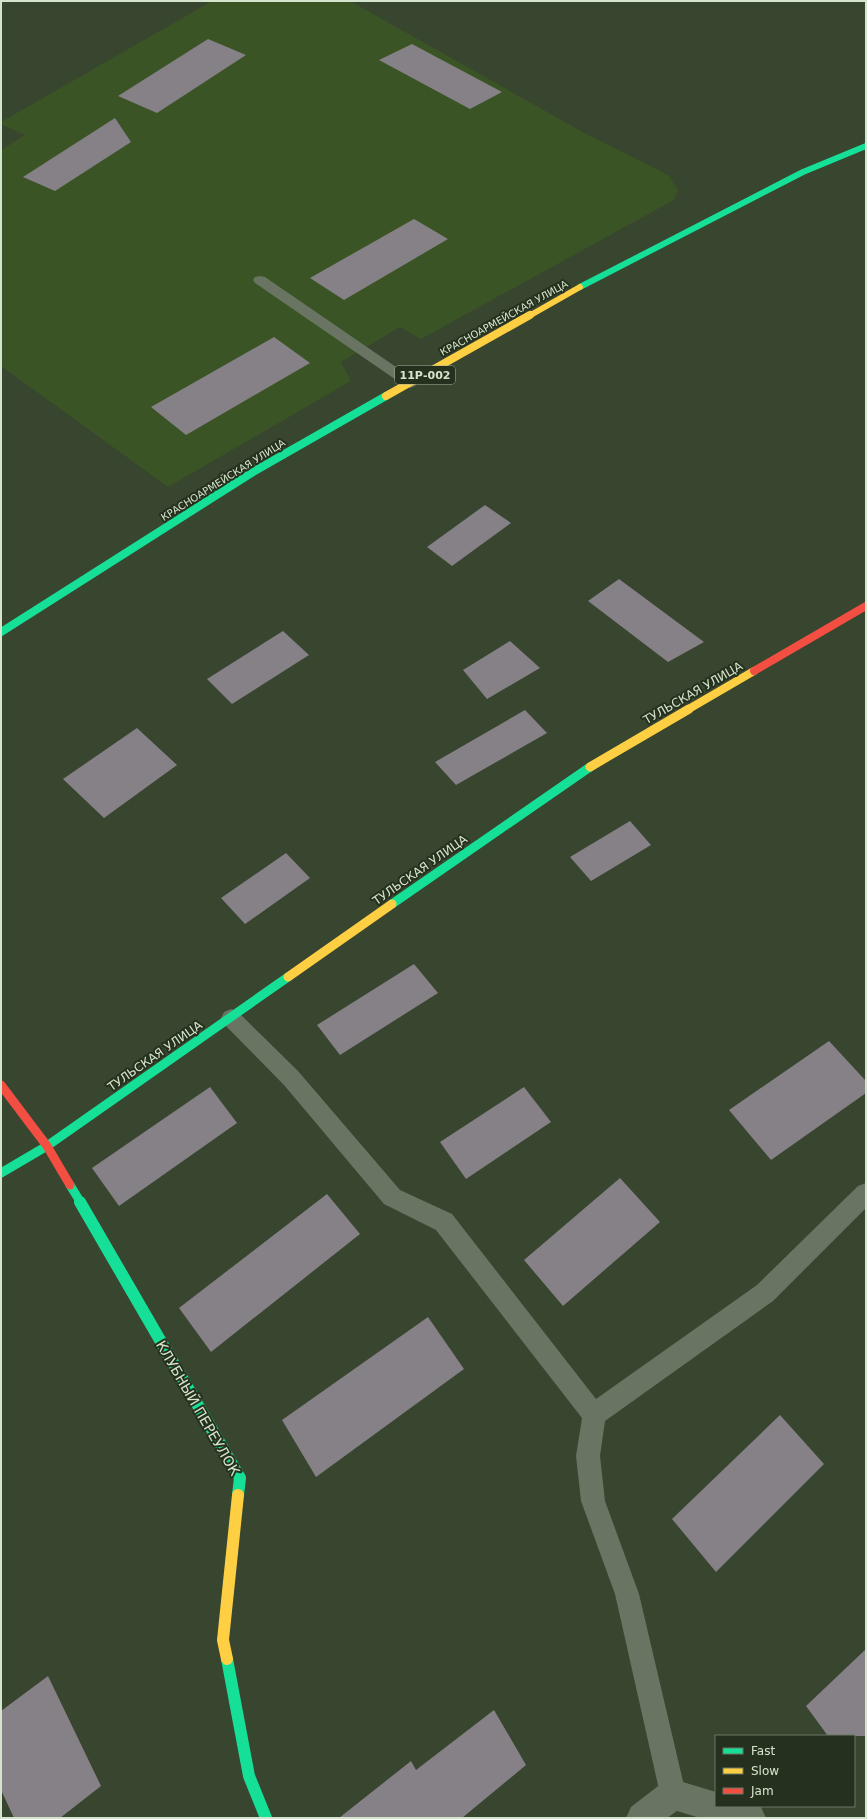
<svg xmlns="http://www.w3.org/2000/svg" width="867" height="1819" font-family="'DejaVu Sans',sans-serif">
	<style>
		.built { fill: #3a5426 }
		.building { fill: #868087 }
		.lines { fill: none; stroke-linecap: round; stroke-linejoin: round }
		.lane { fill: #697463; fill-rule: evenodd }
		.street { fill: #697463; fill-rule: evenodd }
		.fast-far3 { stroke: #16e098; stroke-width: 6 }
		.fast-far2 { stroke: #16e098; stroke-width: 8 }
		.fast-far1 { stroke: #16e098; stroke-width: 9 }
		.fast { stroke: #16e098; stroke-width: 12 }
		.slow-far3 { stroke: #ffcf43; stroke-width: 6 }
		.slow-far2 { stroke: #ffcf43; stroke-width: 8 }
		.slow-far1 { stroke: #ffcf43; stroke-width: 9 }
		.slow { stroke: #ffcf43; stroke-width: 12 }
		.jam-far1 { stroke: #f24e42; stroke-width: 8 }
		.jam { stroke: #f24e42; stroke-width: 9 }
		.labels { text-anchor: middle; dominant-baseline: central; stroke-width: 4; stroke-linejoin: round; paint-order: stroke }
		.far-street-label { font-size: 10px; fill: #d5e4cc; stroke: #25311e }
		.shield { fill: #25311e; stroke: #a0ae98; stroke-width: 1 }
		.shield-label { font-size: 11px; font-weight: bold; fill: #d5e4cc }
		.street-label { font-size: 12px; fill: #d5e4cc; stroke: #25311e }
		.near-street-label { font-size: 14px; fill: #d5e4cc; stroke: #25311e }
	</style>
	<rect width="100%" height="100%" fill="#38452f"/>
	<!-- built -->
	<path class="built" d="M212,1H350L581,131L653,167L669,176L678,190L674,200L421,339L400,327L341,362L351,381L168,487L1,366V150L25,135L1,124V122Z"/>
	<!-- building -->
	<g class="building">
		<path d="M208,39L246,55L157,113L118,96Z"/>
		<path d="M412,44L502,92L470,109L379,60Z"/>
		<path d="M115,118L131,142L55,191L23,177Z"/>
		<path d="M414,219L448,239L344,300L310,278Z"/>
		<path d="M274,337L310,363L186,435L151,407Z"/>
		<path d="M485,505L511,523L452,566L427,547Z"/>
		<path d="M619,579L704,642L668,662L588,601Z"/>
		<path d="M283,631L309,655L232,704L207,679Z"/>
		<path d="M510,641L540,668L487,699L463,670Z"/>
		<path d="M525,710L547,733L456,785L435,762Z"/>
		<path d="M137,728L177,765L104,818L63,779Z"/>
		<path d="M630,821L651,845L591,881L570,857Z"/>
		<path d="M286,853L310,878L245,924L221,898Z"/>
		<path d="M414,964L438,993L340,1055L317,1025Z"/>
		<path d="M829,1041L866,1081V1093L771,1160L729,1110Z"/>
		<path d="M210,1087L237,1123L119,1206L92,1168Z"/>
		<path d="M524,1087L551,1122L466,1179L440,1142Z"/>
		<path d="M620,1178L660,1222L563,1306L524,1260Z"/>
		<path d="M327,1194L360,1234L211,1352L179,1308Z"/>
		<path d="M428,1317L464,1369L316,1477L282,1420Z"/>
		<path d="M780,1415L824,1464L716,1572L672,1519Z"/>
		<path d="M866,1649V1736H828L806,1706Z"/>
		<path d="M48,1676L101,1786L60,1818H14L1,1790V1711Z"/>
		<path d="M494,1710L526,1765L462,1818H339L411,1761L416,1770Z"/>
	</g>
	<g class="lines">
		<!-- lane -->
		<g class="lane">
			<path d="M260,276L265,277L415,380L417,383L415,386L410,388L405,386L255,283L253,280L255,277Z"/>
			<path d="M231,1009L238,1012L298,1071L400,1190L452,1214L596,1399L757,1285L858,1186L866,1183V1208L773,1301L605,1421L600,1456L605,1501L639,1594L686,1794L682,1803L673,1807L664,1803L660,1794L615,1594L581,1501L576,1456L582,1418L436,1230L384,1204L284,1085L224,1024L221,1018L224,1012Z"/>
		</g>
		<!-- street -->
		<path class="street" d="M673,1779L716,1792V1806H759L761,1807L766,1818H700L677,1811L667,1818H626L631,1807L662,1783Z"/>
		<!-- fast-far3 -->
		<path class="fast-far3" d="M580,287L803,172L866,146"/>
		<!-- fast-far2 -->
		<path class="fast-far2" d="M1,632L253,472L386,396"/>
		<!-- fast-far1 -->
		<g class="fast-far1">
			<path d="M392,904L590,767"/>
			<path d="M1,1173L47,1146L288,977"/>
			<path d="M70,1185L81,1203"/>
		</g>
		<!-- fast -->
		<g class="fast">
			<path d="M80,1202L240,1478L238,1495"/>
			<path d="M227,1659L249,1776L266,1818"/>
		</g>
		<!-- slow-far3 -->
		<path class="slow-far3" d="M529,316L580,287"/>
		<!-- slow-far2 -->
		<g class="slow-far2">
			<path d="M386,396L530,315"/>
			<path d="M687,710L754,671"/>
		</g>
		<!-- slow-far1 -->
		<g class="slow-far1">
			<path d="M590,767L689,709"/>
			<path d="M288,977L392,904"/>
		</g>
		<!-- slow -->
		<path class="slow" d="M227,1659L223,1640L238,1495"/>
		<!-- jam-far1 -->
		<path class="jam-far1" d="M754,671L866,606"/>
		<!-- jam -->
		<path class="jam" d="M1,1085L47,1146L70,1185"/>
	</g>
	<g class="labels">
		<!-- far-street labels -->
		<g class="far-street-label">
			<text transform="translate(504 318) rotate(-29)">КРАСНОАРМЕЙСКАЯ УЛИЦА</text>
			<text transform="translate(223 480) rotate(-32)">КРАСНОАРМЕЙСКАЯ УЛИЦА</text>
		</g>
		<!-- shield labels -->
		<rect class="shield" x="395" y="366" width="60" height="18" rx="3"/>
		<g class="shield-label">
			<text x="425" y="375">11Р-002</text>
		</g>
		<!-- street labels -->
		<g class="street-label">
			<text transform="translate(693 693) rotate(-30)">ТУЛЬСКАЯ УЛИЦА</text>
			<text transform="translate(420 870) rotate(-35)">ТУЛЬСКАЯ УЛИЦА</text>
			<text transform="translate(155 1056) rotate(-35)">ТУЛЬСКАЯ УЛИЦА</text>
		</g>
		<!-- near-street labels -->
		<g class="near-street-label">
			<text transform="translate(198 1408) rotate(60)">КЛУБНЫЙ ПЕРЕУЛОК</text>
		</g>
	</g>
	<!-- border -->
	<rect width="867" height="1819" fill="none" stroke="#d5e4cc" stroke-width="4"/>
	<!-- legend -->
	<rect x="715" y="1735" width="140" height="72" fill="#25311e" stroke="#6b7964"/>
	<rect x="723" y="1748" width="20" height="6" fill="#16e098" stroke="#6b7964"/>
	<text x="751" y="1755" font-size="12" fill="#d5e4cc">Fast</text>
	<rect x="723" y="1768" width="20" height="6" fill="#ffcf43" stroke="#6b7964"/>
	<text x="751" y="1775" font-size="12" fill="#d5e4cc">Slow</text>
	<rect x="723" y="1788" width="20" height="6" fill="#f24e42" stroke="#6b7964"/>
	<text x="751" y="1795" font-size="12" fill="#d5e4cc">Jam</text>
</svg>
